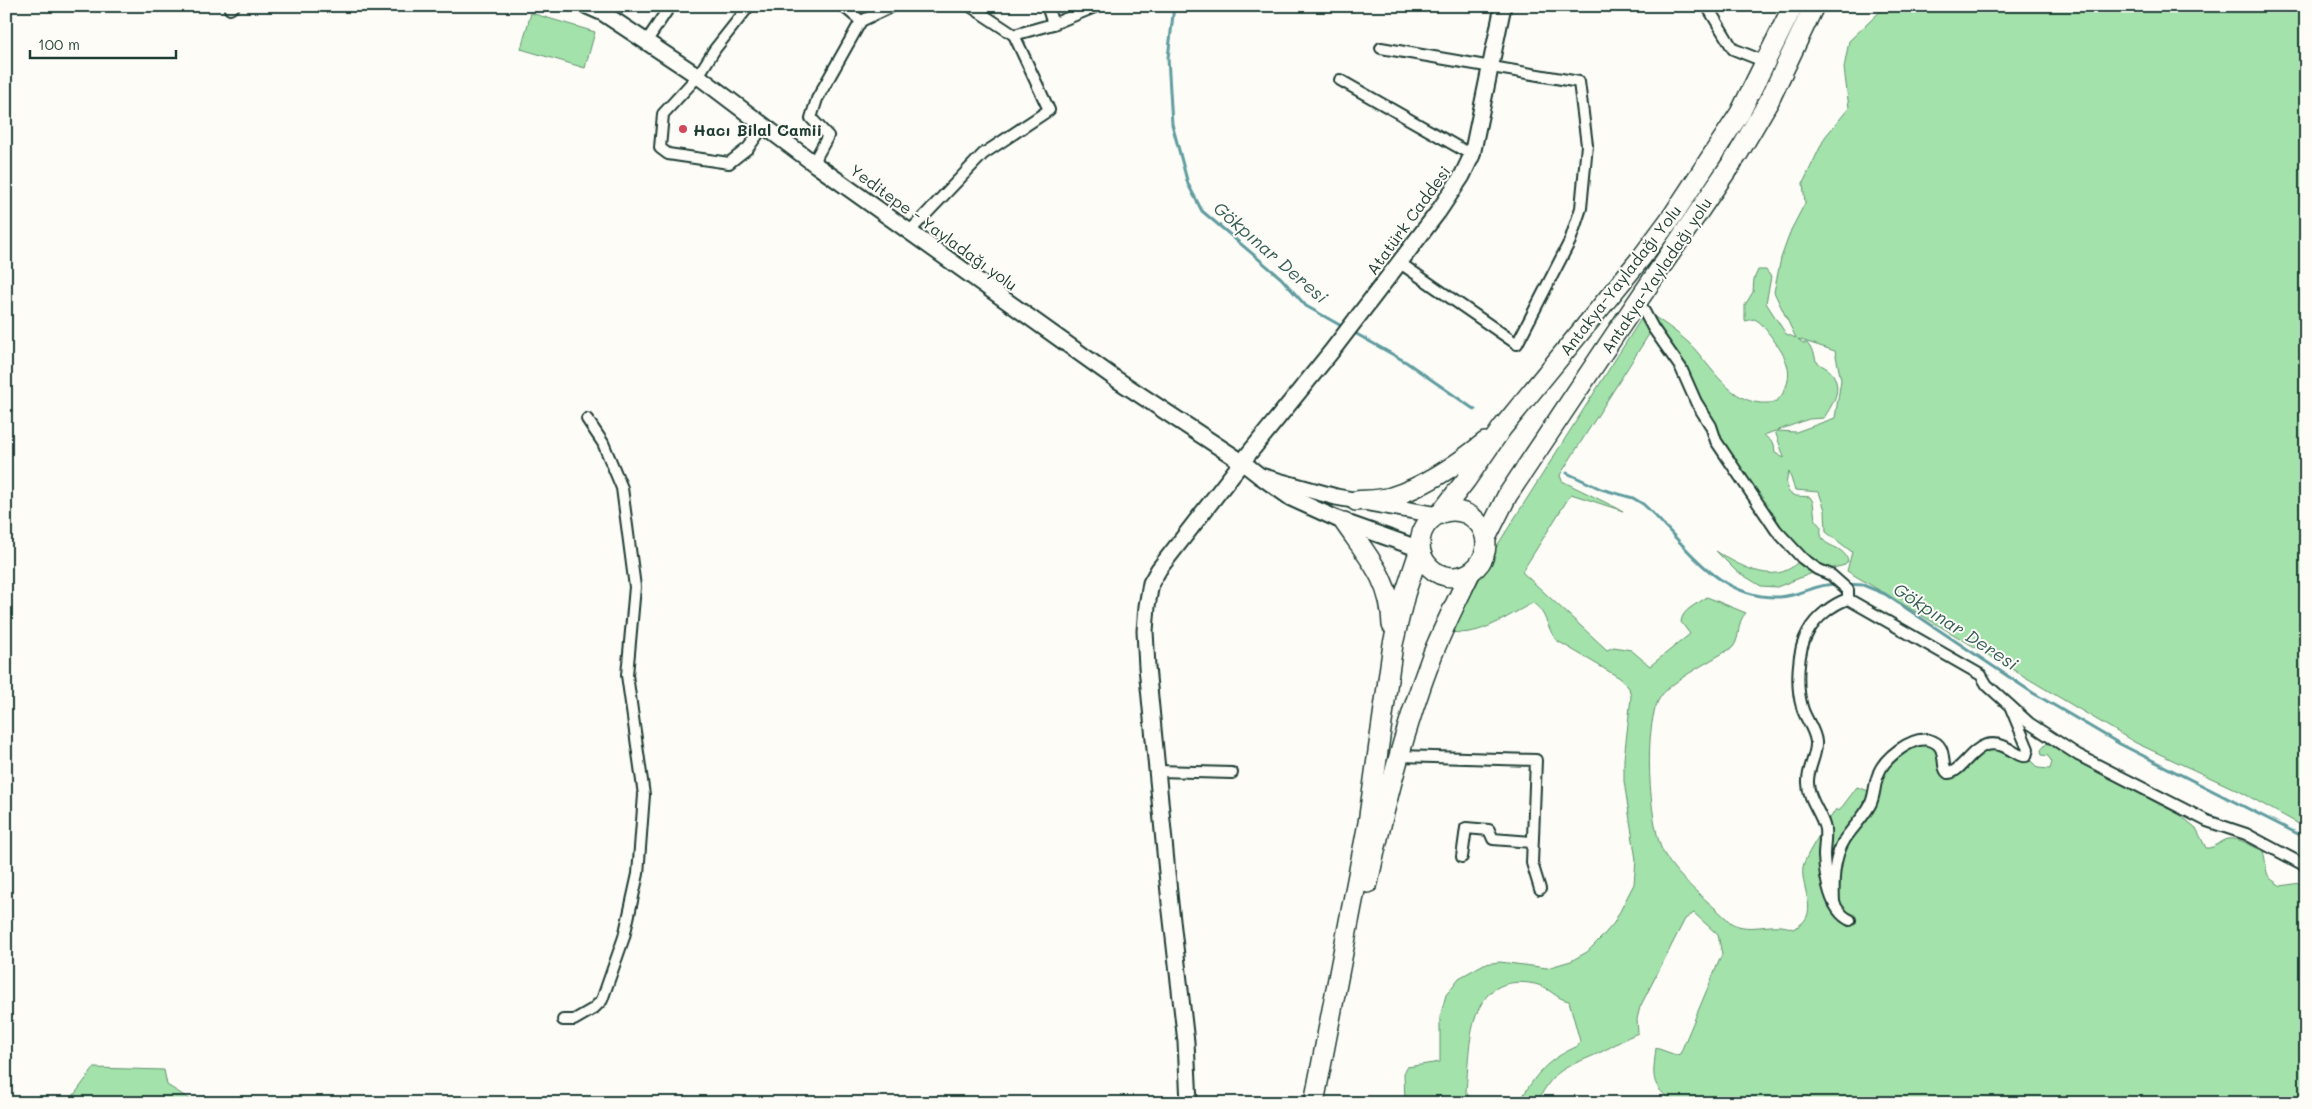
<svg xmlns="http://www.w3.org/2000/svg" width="2312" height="1109" font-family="Mali,sans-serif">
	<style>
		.green { fill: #a3e2aa; stroke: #61906f; fill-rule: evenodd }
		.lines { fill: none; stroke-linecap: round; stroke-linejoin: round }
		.stream { stroke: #609c9f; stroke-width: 3 }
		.street-casing { stroke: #1f3d34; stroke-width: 14 }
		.secondary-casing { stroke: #1f3d34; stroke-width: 19 }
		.highway-casing { stroke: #1f3d34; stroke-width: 22 }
		.street { stroke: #fdfcf7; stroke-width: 10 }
		.secondary { stroke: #fdfcf7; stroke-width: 15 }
		.highway { stroke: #fdfcf7; stroke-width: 19 }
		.poi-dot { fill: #d1495b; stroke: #fdfcf7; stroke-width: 2 }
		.labels { text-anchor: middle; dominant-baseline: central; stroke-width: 4; stroke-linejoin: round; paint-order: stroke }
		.poi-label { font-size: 16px; font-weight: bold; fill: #1f3d34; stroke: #fdfcf7; text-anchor: start }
		.street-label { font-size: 16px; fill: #1f3d34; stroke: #fdfcf7 }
		.water-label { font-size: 18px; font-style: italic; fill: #355d58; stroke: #fdfcf7 }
	</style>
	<rect width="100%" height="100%" fill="#fdfcf7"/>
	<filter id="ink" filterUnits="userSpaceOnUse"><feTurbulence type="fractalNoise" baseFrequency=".02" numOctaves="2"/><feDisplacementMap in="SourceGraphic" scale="10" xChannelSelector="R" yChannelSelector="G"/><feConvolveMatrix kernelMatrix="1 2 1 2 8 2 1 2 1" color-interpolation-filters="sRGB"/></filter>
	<g filter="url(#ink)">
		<!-- green -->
		<g class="green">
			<path d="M1886,6H2306V828L2239,791L2136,743L1847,571L1852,552L1826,532L1825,510L1819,492L1795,490L1789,472C1786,478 1784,492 1793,495C1797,497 1805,496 1810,497L1813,502L1815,520L1821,527C1818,551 1842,541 1848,561L1845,565L1810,574L1777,587L1761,586L1736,571L1716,551C1733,562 1765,581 1787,570C1792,568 1798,562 1802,558L1711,426L1653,328L1560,475L1562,481L1623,511L1571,494L1522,572L1607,650L1614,647L1631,650L1650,666L1690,634L1681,622C1682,609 1698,604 1707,597L1746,613C1736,622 1741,637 1733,647C1713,660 1674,679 1661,696C1642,721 1649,825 1663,852C1678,880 1709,901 1731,923C1751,934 1773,920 1793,929C1823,915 1800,891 1803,867C1804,857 1829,820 1836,809L1839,811L1857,787L1874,793L1876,782L1904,748L1933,742L1945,771L1986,745L2028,761L2029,759L2038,768L2050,769L2052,762L2048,756L2042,755L2041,750L2047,743L2101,774L2180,815L2196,828L2206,848C2215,849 2220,841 2228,839C2241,837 2251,847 2262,850C2267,858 2264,872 2270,878C2273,881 2277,883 2281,886L2306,882V1103H1675C1649,1085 1653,1077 1656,1048L1676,1055L1680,1054L1722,954L1718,935L1694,913L1685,919L1640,1007L1637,1019L1638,1033C1625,1038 1615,1045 1603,1051C1569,1068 1556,1064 1537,1103H1519C1536,1073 1547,1060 1578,1046L1580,1041L1569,1001C1556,999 1549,987 1535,984C1466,970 1470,1046 1466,1092L1470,1098L1466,1103H1405L1404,1073L1407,1067L1440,1062V1017L1446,995L1459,978L1484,964L1500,962L1547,968L1571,961L1587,952L1601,938L1614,923L1634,884L1636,860L1624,781V759L1631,697L1629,688L1620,678L1556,640C1547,628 1546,611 1533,603C1508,615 1481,637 1452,632L1495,549L1646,311C1661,321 1676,331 1689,343C1711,365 1731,406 1768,403C1775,403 1779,400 1783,393C1796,371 1784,354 1770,335C1765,329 1762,322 1754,319L1745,321V305L1753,292L1754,279L1758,270H1766L1771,277L1766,303L1786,334L1796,338L1774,292L1781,258L1791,230L1805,203L1803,183L1825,137L1849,108L1844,68L1849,41ZM1798,339L1835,351L1841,380L1835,418L1796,432L1776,431L1809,419L1824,418C1833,403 1843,390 1832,373C1828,368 1821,366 1816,361L1814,353L1807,343H1803ZM1775,431L1784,457V458L1775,453L1774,444L1764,435Z"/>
			<path d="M531,13L595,32L585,68L521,49Z"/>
			<path d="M94,1068L164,1070L167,1085L191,1100V1103H68Z"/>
		</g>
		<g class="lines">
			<!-- stream -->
			<g class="stream">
				<path d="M1174,6L1168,58L1172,124L1188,184L1202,211L1281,278L1306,306L1345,328"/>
				<path d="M1353,332L1406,362L1475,410"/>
				<path d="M1567,473L1601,489L1633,498L1643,504C1685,542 1716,600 1780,597C1799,596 1816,584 1835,584"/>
				<path d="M1844,584L1863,585L1885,594L2033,693L2120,744L2306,838"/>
			</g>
			<defs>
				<g id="street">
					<path d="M749,6L715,49L698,76L663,114L660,148L668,154L729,163L748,148L764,126"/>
					<path d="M843,6L861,21L893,6"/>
					<path d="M970,6L1014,35L1053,24L1097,6"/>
					<path d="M1047,6L1053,24"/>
					<path d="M1707,6L1733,49L1766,62"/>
					<path d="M230,9L234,6"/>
					<path d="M646,42L670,6"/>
					<path d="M1381,48L1579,82L1587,145L1581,208L1570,241L1517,344L1400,263"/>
					<path d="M1340,80L1472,155"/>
					<path d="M816,165L817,156L828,136L811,118L817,99L861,21"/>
					<path d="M909,232L983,154L1049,110L1014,35"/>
					<path d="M1638,300L1653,328L1681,368L1696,402L1711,426L1716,441L1776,530L1802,558L1817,569L1831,575L1848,590V599L1981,675L1987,685L2029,723L2078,755L2207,821L2246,834L2306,866"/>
					<path d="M1848,599C1833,604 1816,617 1808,632C1797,650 1796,687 1802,707C1805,719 1815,729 1816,742C1817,756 1807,769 1808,783C1808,800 1822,813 1825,829C1826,838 1824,847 1824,856C1825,877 1830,911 1850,920"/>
					<path d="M1400,756L1536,760L1532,863L1540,889"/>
					<path d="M1158,771L1232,773"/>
					<path d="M1462,857L1466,828L1489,830L1493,839L1532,842"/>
					<path d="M1834,903C1833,882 1833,858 1845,839C1853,827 1863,818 1870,805C1875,796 1874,785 1878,775C1883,759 1911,736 1929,740C1950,745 1939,767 1948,773C1960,773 1970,750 1986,745C2006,740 2016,758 2026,756L2028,749L2011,708"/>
					<path d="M563,1020H574L593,1009L602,1000L624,937L638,874L644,795L627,675L635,587L622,488L603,443L587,419"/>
				</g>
				<g id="secondary">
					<path d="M587,6L603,13L698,76L816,165L1116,379L1242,462L1260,476"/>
					<path d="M1420,549L1344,522L1291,498L1260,476L1336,497L1437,515"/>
					<path d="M1189,1103L1186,1042L1170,903L1147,667L1145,631L1147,606L1151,583L1159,569L1242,462L1331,352L1438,212L1462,176L1472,155L1503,6"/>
				</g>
				<g id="highway">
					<path d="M1356,501C1367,500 1380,500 1391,497C1426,486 1458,464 1485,442"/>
					<circle cx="1453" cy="544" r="33"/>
					<path d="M1440,514L1466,480L1502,428L1641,258L1673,215L1740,113L1793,6"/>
					<path d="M1344,522C1368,557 1391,580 1392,625"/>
					<path d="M1486,538L1507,496L1616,333L1738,154L1769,101L1814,6"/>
					<path d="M1368,883C1384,807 1404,729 1432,656C1443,628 1457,601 1470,573"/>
					<path d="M1314,1103L1368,823L1393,644L1405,594L1420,549"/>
				</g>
			</defs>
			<!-- street casing -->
			<use href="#street" class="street-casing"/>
			<!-- secondary casing -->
			<use href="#secondary" class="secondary-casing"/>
			<!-- highway casing -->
			<use href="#highway" class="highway-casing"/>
			<!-- street -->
			<use href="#street" class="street"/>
			<!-- secondary -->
			<use href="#secondary" class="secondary"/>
			<!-- highway -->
			<use href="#highway" class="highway"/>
		</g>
	</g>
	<!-- markers -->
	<circle class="poi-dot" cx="683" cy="129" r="5"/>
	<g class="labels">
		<!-- poi labels -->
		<g class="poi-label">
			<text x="693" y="129">Hacı Bilal Camii</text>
		</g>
		<!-- street labels -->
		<g class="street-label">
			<text transform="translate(1408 220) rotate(-54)">Atatürk Caddesi</text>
			<text transform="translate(934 227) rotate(36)">Yeditepe - Yayladağı yolu</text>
			<text transform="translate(1656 275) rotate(-56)">Antakya-Yayladağı yolu</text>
			<text transform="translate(1620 280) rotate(-52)">Antakya-Yayladağı Yolu</text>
		</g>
		<!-- water labels -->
		<g class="water-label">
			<text transform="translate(1271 252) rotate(41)">Gökpınar Deresi</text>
			<text transform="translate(1956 626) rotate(33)">Gökpınar Deresi</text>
		</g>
	</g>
	<!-- margin -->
	<rect width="2312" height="1109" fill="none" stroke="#fdfcf7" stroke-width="25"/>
	<rect x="12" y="12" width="2287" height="1084" fill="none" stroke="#1f3d34" stroke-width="2" filter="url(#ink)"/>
	<!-- scale -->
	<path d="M30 50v8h146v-8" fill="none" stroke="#1f3d34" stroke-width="2.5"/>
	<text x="38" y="50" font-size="15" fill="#1f3d34" stroke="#fdfcf7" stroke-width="4" paint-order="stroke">100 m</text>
</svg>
